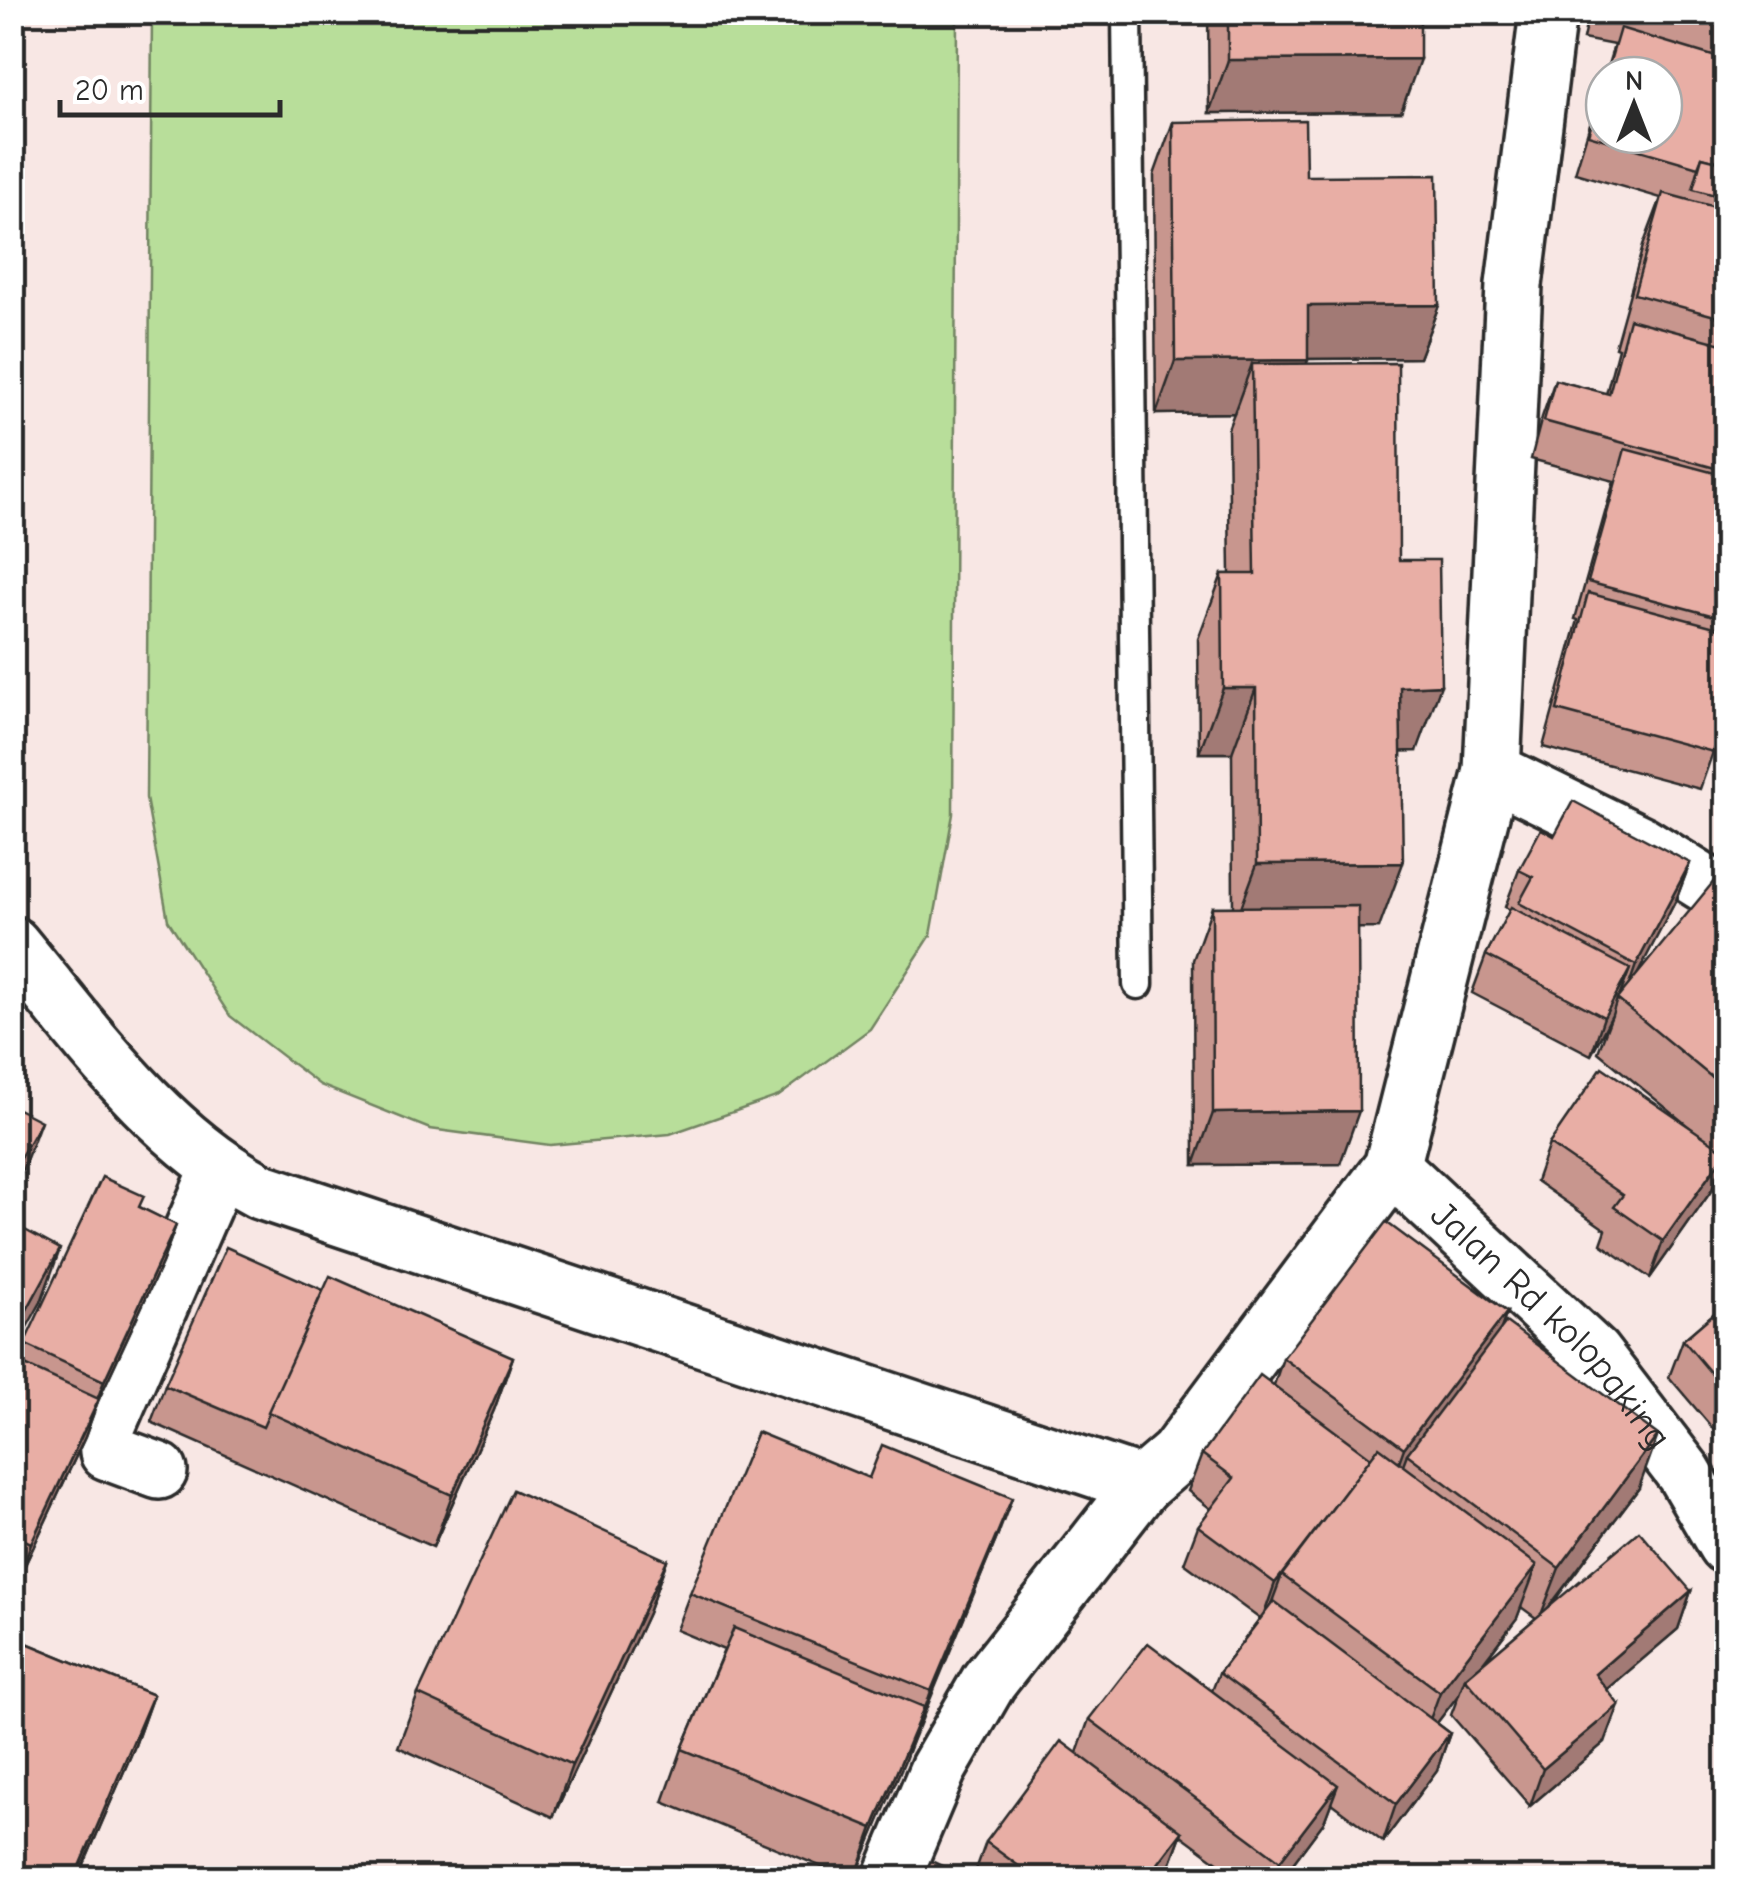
<svg xmlns="http://www.w3.org/2000/svg" width="1739" height="1891" font-family="'Comic Neue',sans-serif">
	<style>
		.green { fill: #b8de9a; stroke: #728462; stroke-width: 2.5 }
		.lines { fill: none; stroke-linecap: round; stroke-linejoin: round }
		.service-casing { stroke: #2b2b2b; stroke-width: 35 }
		.minor-casing { stroke: #2b2b2b; stroke-width: 62 }
		.service { stroke: #fff; stroke-width: 28 }
		.minor { stroke: #fff; stroke-width: 55 }
		.wall { fill: #c8968e; stroke: #2b2b2b; stroke-width: 2.5; fill-rule: evenodd }
		.shaded-wall { fill: #a27a74; stroke: #2b2b2b; stroke-width: 2.5 }
		.building { fill: #e8aea5; stroke: #2b2b2b; stroke-width: 2.5 }
		.labels { text-anchor: middle; dominant-baseline: central; stroke-width: 10; stroke-linejoin: round; paint-order: stroke }
		.street-label { font-size: 38px; fill: #2b2b2b; stroke: #fff }
	</style>
	<rect width="100%" height="100%" fill="#f8e7e4"/>
	<filter id="ink" filterUnits="userSpaceOnUse"><feTurbulence type="fractalNoise" baseFrequency=".01" numOctaves="2"/><feDisplacementMap in="SourceGraphic" scale="20" xChannelSelector="R" yChannelSelector="G"/><feConvolveMatrix kernelMatrix="1 2 1 2 8 2 1 2 1" color-interpolation-filters="sRGB"/></filter>
	<g filter="url(#ink)">
		<!-- green -->
		<path class="green" d="M152,13H957L953,814L931,935L870,1029L779,1096L670,1134L550,1145L430,1129L320,1085L230,1016L168,920L146,798Z"/>
		<g class="lines">
			<defs>
				<path id="service" d="M1127,12L1138,984"/>
				<g id="minor">
					<path d="M1492,771L1641,844L1726,897"/>
					<path d="M12,945C85,1033 158,1137 260,1191L1142,1485L1177,1455L1392,1167L1492,771L1514,285L1548,12"/>
					<path id="s1" d="M1392,1167L1593,1354L1684,1473L1726,1545"/>
					<path d="M159,1471L108,1452L106,1429L219,1169"/>
					<path d="M892,1878L938,1769L989,1681L1142,1485"/>
				</g>
			</defs>
			<!-- service casing -->
			<use href="#service" class="service-casing"/>
			<!-- minor casing -->
			<use href="#minor" class="minor-casing"/>
			<!-- service -->
			<use href="#service" class="service"/>
			<!-- minor -->
			<use href="#minor" class="minor"/>
		</g>
		<!-- wall -->
		<g class="wall">
			<path d="M1208,12H1420L1401,112L1209,113Z"/>
			<path d="M1589,12H1726V141L1720,162L1722,163L1726,152V704L1713,752L1700,789L1543,747L1578,620L1575,619L1614,481L1531,459L1542,417L1555,380L1606,394L1618,348L1615,347L1643,246L1661,198L1575,173L1614,45L1583,39ZM1604,75H1664L1604,135Z"/>
			<path d="M1173,122L1306,176L1439,305L1419,358L1308,359L1306,364L1399,560L1417,751H1401L1379,928H1358L1340,1164L1194,1165L1193,960L1212,907H1233L1232,753H1199L1198,639L1222,574H1230L1228,429L1234,413L1156,414L1154,175Z"/>
			<path d="M1554,836L1690,863L1676,900L1636,976L1726,889V1157L1724,1156L1712,1190L1650,1278L1601,1244L1606,1230L1536,1181L1549,1144L1693,1130L1598,1052L1612,1015L1591,1055L1472,993L1486,955L1510,910L1505,907L1519,870Z"/>
			<path d="M140,1207L176,1225L162,1263L98,1401L85,1437L18,1580L12,1578V1359L18,1362L24,1344Z"/>
			<path d="M1726,1263V1444L1669,1377L1683,1340L1725,1304L1716,1293Z"/>
			<path d="M323,1290L513,1357L494,1410L433,1547L151,1422L165,1385Z"/>
			<path d="M1507,1312L1501,1328L1639,1488L1551,1605L1691,1591L1678,1629L1607,1689L1605,1742L1530,1806L1451,1715L1459,1694L1437,1723L1450,1733L1437,1770L1383,1842L1331,1803L1324,1822L1282,1878H1239L1181,1835L1168,1870L1162,1878H973L986,1842L1077,1753L1089,1719L1212,1691L1219,1673L1260,1619L1184,1563L1198,1526L1211,1509L1188,1491L1202,1454L1274,1385L1283,1358ZM1521,1607L1536,1618L1484,1662L1517,1618Z"/>
			<path d="M998,1535L855,1878H849L663,1802L682,1749L724,1650L676,1630L690,1593Z"/>
			<path d="M667,1560L648,1613L553,1817L398,1747L418,1694Z"/>
			<path d="M12,1637L153,1695L134,1748L78,1878H12Z"/>
		</g>
		<!-- shaded-wall -->
		<g class="shaded-wall">
			<path d="M1420,59L1401,112L1209,113L1228,60Z"/>
			<path d="M1439,305L1419,358L1288,359L1308,306Z"/>
			<path d="M1308,360L1288,412L1252,364L1234,413L1156,414L1175,361Z"/>
			<path d="M1441,685L1417,751L1377,752L1400,687Z"/>
			<path d="M1223,688H1256L1232,753H1199Z"/>
			<path d="M1403,863L1379,928L1233,929L1257,864Z"/>
			<path d="M1690,863L1676,900L1623,1002L1636,965Z"/>
			<path d="M1630,969L1618,1000L1617,999L1612,1015L1591,1055L1604,1017Z"/>
			<path d="M1359,1111L1340,1164L1194,1165L1213,1113Z"/>
			<path d="M41,1121L21,1174L12,1190V1172Z"/>
			<path d="M1726,1152L1712,1190L1650,1278L1663,1241Z"/>
			<path d="M176,1225L162,1263L98,1401L85,1437L18,1580L31,1543L91,1416L104,1381Z"/>
			<path d="M60,1249L41,1302L12,1354V1337Z"/>
			<path d="M1507,1312L1488,1365L1407,1454L1394,1489L1385,1501L1404,1448Z"/>
			<path d="M513,1357L494,1410L433,1547L452,1495Z"/>
			<path d="M1658,1435L1639,1488L1539,1620L1559,1568Z"/>
			<path d="M1012,1498L998,1535L918,1729L931,1691Z"/>
			<path d="M667,1560L648,1613L553,1817L572,1765Z"/>
			<path d="M1537,1565L1517,1618L1468,1682L1465,1678L1459,1694L1421,1744L1440,1692Z"/>
			<path d="M1282,1575L1269,1610L1262,1620L1275,1583Z"/>
			<path d="M1691,1591L1678,1629L1581,1712L1595,1674Z"/>
			<path d="M153,1695L134,1748L78,1878H75Z"/>
			<path d="M1619,1705L1605,1742L1530,1806L1543,1769Z"/>
			<path d="M924,1707L905,1760L855,1878L873,1828Z"/>
			<path d="M1450,1733L1437,1770L1383,1842L1396,1804Z"/>
			<path d="M1338,1785L1324,1822L1282,1878H1274L1280,1861Z"/>
			<path d="M1182,1832L1168,1870L1162,1878H1147Z"/>
		</g>
		<!-- building -->
		<g class="building">
			<path d="M1228,12H1420V59L1228,60Z"/>
			<path d="M1620,28L1726,60V141L1720,162L1702,157L1698,167L1588,135L1604,83V135H1664V75H1606Z"/>
			<path d="M1305,120L1306,176L1437,175L1439,305L1308,306V360L1175,361L1173,122Z"/>
			<path d="M1702,157L1726,163V198L1693,189Z"/>
			<path d="M1663,193L1726,210V319L1634,294Z"/>
			<path d="M1629,319L1726,345V471L1544,421L1555,380L1609,394Z"/>
			<path d="M1398,363L1399,560H1439L1441,685L1400,687L1403,863L1257,864L1256,688H1223L1222,574H1255L1252,364Z"/>
			<path d="M1625,449L1726,476V619L1588,582Z"/>
			<path d="M1588,593L1726,630V704L1713,752L1557,710Z"/>
			<path d="M1573,801L1690,863L1636,965L1519,903L1533,877L1519,870L1541,829L1554,836Z"/>
			<path d="M1715,880L1726,889V1089L1617,999Z"/>
			<path d="M1358,906L1359,1111L1213,1113L1212,907Z"/>
			<path d="M1511,907L1630,969L1604,1017L1486,955Z"/>
			<path d="M1602,1067L1726,1152L1663,1241L1614,1207L1623,1195L1549,1144Z"/>
			<path d="M12,1106L41,1121L12,1172Z"/>
			<path d="M102,1177L144,1196L139,1207L176,1225L104,1381L24,1344Z"/>
			<path d="M1386,1222L1507,1312L1404,1448L1283,1358Z"/>
			<path d="M12,1223L60,1249L12,1337Z"/>
			<path d="M226,1247L323,1290L263,1427L165,1385Z"/>
			<path d="M330,1276L513,1357L452,1495L268,1412Z"/>
			<path d="M1726,1303V1391L1683,1340Z"/>
			<path d="M1506,1322L1658,1435L1559,1568L1407,1454Z"/>
			<path d="M12,1359L99,1399L31,1543L12,1534Z"/>
			<path d="M1260,1375L1371,1458L1275,1583L1198,1526L1234,1478L1202,1454Z"/>
			<path d="M757,1432L869,1478L882,1445L1012,1498L931,1691L690,1593Z"/>
			<path d="M1379,1447L1537,1565L1440,1692L1282,1575Z"/>
			<path d="M513,1490L667,1560L572,1765L418,1694Z"/>
			<path d="M1639,1531L1691,1591L1595,1674L1619,1705L1543,1769L1465,1678Z"/>
			<path d="M1274,1601L1450,1733L1396,1804L1219,1673Z"/>
			<path d="M734,1628L924,1707L873,1828L682,1749Z"/>
			<path d="M12,1637L153,1695L75,1878H43L12,1866Z"/>
			<path d="M1148,1643L1338,1785L1280,1861L1089,1719Z"/>
			<path d="M1061,1741L1182,1832L1147,1878H1035L986,1842Z"/>
			<path d="M931,1861L968,1878H923Z"/>
		</g>
	</g>
	<g class="labels">
		<!-- street labels -->
		<g class="street-label">
			<text stroke="none"><textPath href="#s1" startOffset="225">Jalan Rd kolopaking</textPath></text>
		</g>
	</g>
	<!-- margin -->
	<rect width="1739" height="1891" fill="none" stroke="#fff" stroke-width="50"/>
	<rect x="25" y="25" width="1689" height="1841" fill="none" stroke="#2b2b2b" stroke-width="4" filter="url(#ink)"/>
	<!-- north arrow -->
	<g transform="translate(1634 105)"><circle r="48" fill="#ffffff" stroke="#aaaaaa" stroke-width="2.5"/>
	<path d="M0-8L18 38L0 25L-18 38Z" fill="#2b2b2b"/>
	<text y="-15" font-size="28" font-weight="bold" text-anchor="middle" fill="#2b2b2b">N</text>
	</g>
	<!-- scale -->
	<path d="M60 100v15h220v-15" fill="none" stroke="#2b2b2b" stroke-width="5"/>
	<text x="75" y="100" font-size="30" fill="#2b2b2b" stroke="#ffffff" stroke-width="8" paint-order="stroke">20 m</text>
</svg>
